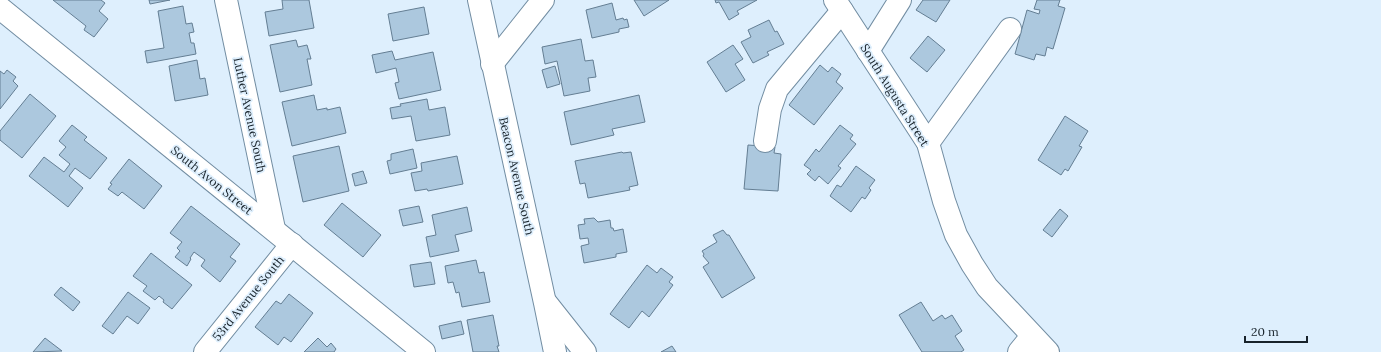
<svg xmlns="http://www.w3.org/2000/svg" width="1381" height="352" font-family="Lora,serif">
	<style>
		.building { fill: #acc8de; stroke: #647e93 }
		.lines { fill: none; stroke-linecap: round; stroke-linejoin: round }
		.minor-casing { stroke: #728da2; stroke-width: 24 }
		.minor { stroke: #fff; stroke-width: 22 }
		.labels { text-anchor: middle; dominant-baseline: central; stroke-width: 3.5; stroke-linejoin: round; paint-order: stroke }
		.street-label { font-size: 12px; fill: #18232b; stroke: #deeffd }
	</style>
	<rect width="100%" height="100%" fill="#deeffd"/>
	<!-- building -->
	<g class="building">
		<path d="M53,0H101L105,3L99,11L108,19L94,37L84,30L86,26Z"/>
		<path d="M149,0H170L150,4Z"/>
		<path d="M282,0H309L314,28L269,36L265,12L283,9Z"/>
		<path d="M634,0H669L644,16Z"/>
		<path d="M715,0H757L737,11L739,14L729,20L719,2L716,3Z"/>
		<path d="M923,0H950L936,22L916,10Z"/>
		<path d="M1037,0H1060L1058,6L1065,8L1053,49L1047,47L1045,56L1036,54L1034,60L1015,54L1027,10L1039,14L1040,10L1034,9Z"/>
		<path d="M612,3L616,20L623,18L624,20L627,19L629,27L619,29V32L592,38L586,10Z"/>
		<path d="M183,6L186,24L192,23L194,32L189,33L191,43H194L196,54L147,63L145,51L164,48L158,11Z"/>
		<path d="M424,7L429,34L393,41L388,14Z"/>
		<path d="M769,20L775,32L777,31L784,44L767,52L769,55L753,63L741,42L751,37L748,30Z"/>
		<path d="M928,36L945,50L927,72L910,58Z"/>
		<path d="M581,39L585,61L593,60L596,77L588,78L590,91L564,96L557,61L545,64L542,47Z"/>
		<path d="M296,40L298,47L307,45L311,59H307L312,85L280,92L270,45Z"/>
		<path d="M733,45L743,59L735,64L745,80L726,92L707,62Z"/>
		<path d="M392,51L395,60L433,52L441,90L399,99L395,83L399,82L396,68L376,73L372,55Z"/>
		<path d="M197,60L200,79L205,78L208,95L175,101L169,66Z"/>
		<path d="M820,65L828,72L832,67L841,74L836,82L843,88L814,125L789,105Z"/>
		<path d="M555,66L560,84L547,88L542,70Z"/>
		<path d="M7,70L16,77L13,81L18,86L0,109V71L4,74Z"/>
		<path d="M30,94L56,116L22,158L0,140V131Z"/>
		<path d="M314,95L317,110L327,108V110L340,107L346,133L292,146L282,102Z"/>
		<path d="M639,95L645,122L612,129L614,135L571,145L564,112Z"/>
		<path d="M427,99L429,110L445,107L450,135L416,141L411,116L392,119L390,108L401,106L400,104Z"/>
		<path d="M1065,116L1088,131L1079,146L1082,147L1068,171L1065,169L1061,175L1038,160Z"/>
		<path d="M72,125L87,137L84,140L107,158L90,179L75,168L69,176L83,188L68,207L29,176L44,157L64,172L70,164L59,155L66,147L59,141Z"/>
		<path d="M840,125L853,135L850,139L856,144L838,166L841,168L828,184L819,176L815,181L807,174L811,170L804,165L816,149L819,152Z"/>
		<path d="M748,145L775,147L774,153L781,154L778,191L744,189Z"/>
		<path d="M339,146L349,191L303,202L293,156Z"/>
		<path d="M413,149L417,168L390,174L387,161L391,160V154Z"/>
		<path d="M622,152L623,153L631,152L638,185L629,187L630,190L588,198L585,183L580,184L575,161Z"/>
		<path d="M457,156L463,184L428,191L427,189L415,191L411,173L422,171L421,163Z"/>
		<path d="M129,159L162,186L144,209L122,192L118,196L108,189L112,184L110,183Z"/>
		<path d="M856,166L875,180L869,188L871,190L865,199L862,197L851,212L830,196L837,185L841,187Z"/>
		<path d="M363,171L367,183L355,186L352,174Z"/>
		<path d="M342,203L381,235L363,257L324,225Z"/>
		<path d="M191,206L240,244L230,257L236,261L220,282L201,266L205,260L194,252L190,258L191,259L187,266L175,257L180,251L177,248L182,242L170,233Z"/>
		<path d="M419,206L423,222L403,226L399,210Z"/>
		<path d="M467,207L472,231L455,235L459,251L430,257L426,237L436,235L432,215Z"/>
		<path d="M1060,209L1068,216L1052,237L1043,230Z"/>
		<path d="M594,218L598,222L610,220L611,228H613L614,231L623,229L627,252L616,254V257L584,263L581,246L589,244L588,238L580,239L578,225L585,224L584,219Z"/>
		<path d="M723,230L727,235H729L755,278L722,298L703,267L709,263L703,256L704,254L702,251L717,242L713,235Z"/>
		<path d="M151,253L192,285L172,309L163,302L164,300L159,296L155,300L143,291L147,286L133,276Z"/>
		<path d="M476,260L479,273L484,272L490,302L462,307L459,292L456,293L453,282L448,283L445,266Z"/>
		<path d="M431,262L435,284L414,287L410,265Z"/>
		<path d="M647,265L657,273L661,268L673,277L669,282L673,285L649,317L642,311L629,328L610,314Z"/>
		<path d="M61,287L80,302L73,311L54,295Z"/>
		<path d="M128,292L150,308L138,324L127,316L113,334L102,326Z"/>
		<path d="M289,294L313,313L291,342L284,337L278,345L255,327L276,301L281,304Z"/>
		<path d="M921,302L933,321L942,315L945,319L952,315L962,331L955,336L964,350L961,352H922L899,315Z"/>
		<path d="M493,315L499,346H497L499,352H473L467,320Z"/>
		<path d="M461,321L464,334L442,339L439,326Z"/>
		<path d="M45,338L62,351L33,352Z"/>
		<path d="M318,338L327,347L331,343L336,349L334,352H304Z"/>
		<path d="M672,346L676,352H661Z"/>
	</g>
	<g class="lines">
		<defs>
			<g id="minor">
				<path d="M226,0L274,229"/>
				<path d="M479,0L545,303L555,352"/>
				<path d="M835,0L928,143L944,201L956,235L972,264L987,287L1048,352"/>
				<path d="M0,8L424,352"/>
				<path d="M868,51L900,0"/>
				<path d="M492,64L543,0"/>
				<path d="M765,141L770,109L777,89L842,11"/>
				<path d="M928,143L1010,29"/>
				<path d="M547,304L585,352"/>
				<path d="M205,352L292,244"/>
				<path d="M1019,352L1032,336"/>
			</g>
		</defs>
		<!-- minor casing -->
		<use href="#minor" class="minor-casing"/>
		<!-- minor -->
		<use href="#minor" class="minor"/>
	</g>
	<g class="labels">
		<!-- street labels -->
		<g class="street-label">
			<text transform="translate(895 95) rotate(58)">South Augusta Street</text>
			<text transform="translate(250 115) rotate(78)">Luther Avenue South</text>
			<text transform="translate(517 176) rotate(77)">Beacon Avenue South</text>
			<text transform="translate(212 180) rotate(39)">South Avon Street</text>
			<text transform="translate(248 298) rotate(-51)">53rd Avenue South</text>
		</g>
	</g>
	<!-- scale -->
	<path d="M1245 336v6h62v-6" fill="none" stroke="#18232b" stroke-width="2"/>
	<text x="1251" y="336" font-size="12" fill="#18232b" stroke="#deeffd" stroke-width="3" paint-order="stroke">20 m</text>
</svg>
